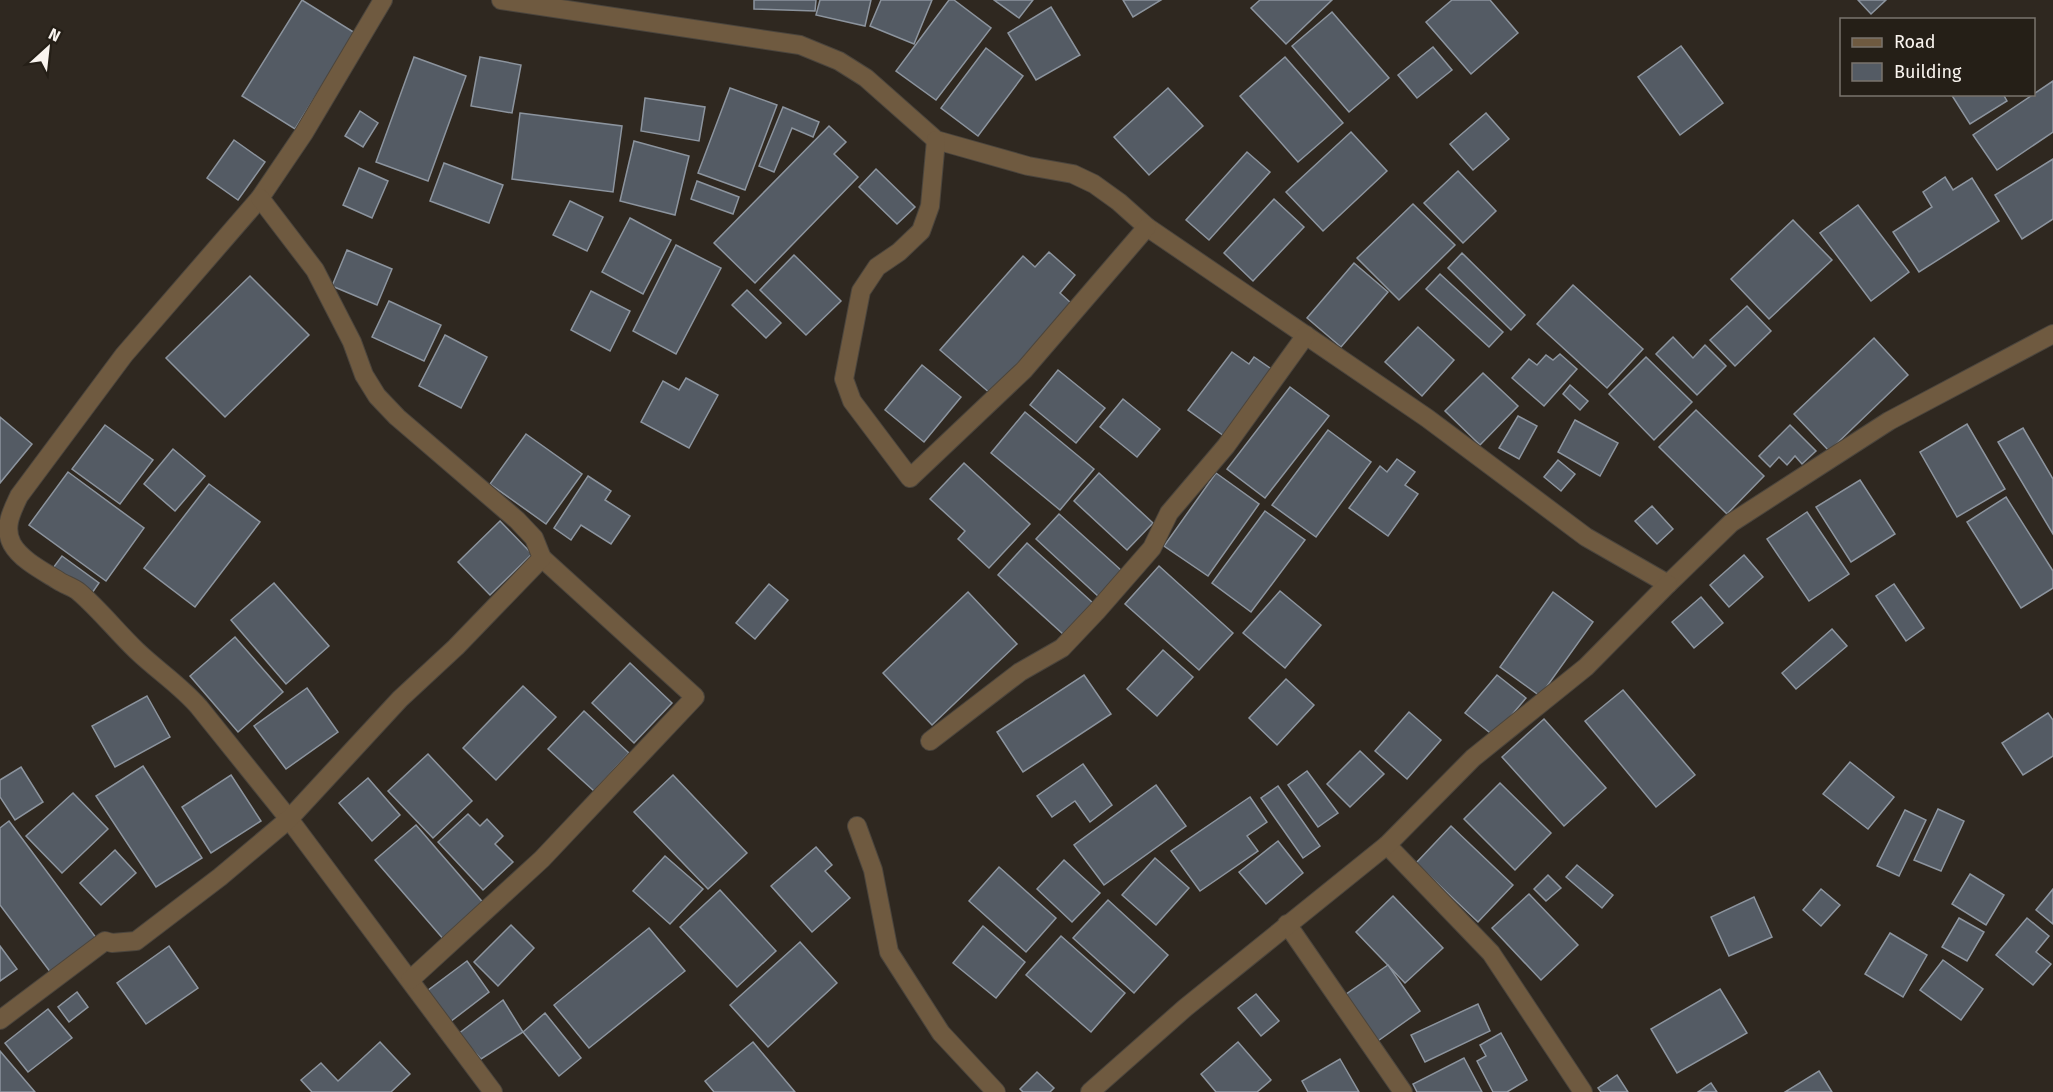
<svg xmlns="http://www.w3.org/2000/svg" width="2053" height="1092" font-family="'Fira Sans',sans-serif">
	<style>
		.building { fill: #545b64; stroke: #8c949e; stroke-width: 1.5 }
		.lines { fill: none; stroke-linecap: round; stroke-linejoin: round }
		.minor-casing { stroke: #4b453d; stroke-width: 20 }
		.minor { stroke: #6f5a40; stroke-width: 18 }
	</style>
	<rect width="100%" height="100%" fill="#2f2820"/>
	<!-- building -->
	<g class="building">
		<path d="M302,0L355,33L295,129L242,96Z"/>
		<path d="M754,0H816L815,11L754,9Z"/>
		<path d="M820,0H871L865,26L816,15Z"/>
		<path d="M881,0H932L914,44L870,26Z"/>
		<path d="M949,0H954L991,28L936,100L896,71Z"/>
		<path d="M994,0H1033L1019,18Z"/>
		<path d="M1123,0H1161L1133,17Z"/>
		<path d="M1260,0H1332L1286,44L1251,8Z"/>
		<path d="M1452,0H1490L1518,33L1471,74L1426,22Z"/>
		<path d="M1858,0H1886L1871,14Z"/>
		<path d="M1051,7L1080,55L1036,80L1008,33Z"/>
		<path d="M1332,12L1389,78L1349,112L1292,46Z"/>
		<path d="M1681,46L1723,103L1680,135L1638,77Z"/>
		<path d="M1433,47L1452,70L1417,98L1398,75Z"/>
		<path d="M986,48L1023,76L978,136L941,108Z"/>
		<path d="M414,57L466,76L428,181L376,162Z"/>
		<path d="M480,57L521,65L512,113L471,106Z"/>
		<path d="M1285,57L1343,123L1298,162L1240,96Z"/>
		<path d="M2053,81V132L1997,170L1973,135Z"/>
		<path d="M730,88L777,105L745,190L698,173Z"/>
		<path d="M1168,88L1203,126L1149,175L1114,137Z"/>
		<path d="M1951,94H2003L2007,101L1970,124Z"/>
		<path d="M645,98L705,107L699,141L641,131Z"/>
		<path d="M783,107L819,122L813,137L792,128L774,172L759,166Z"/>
		<path d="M360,111L378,123L363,147L345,136Z"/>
		<path d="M520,113L622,126L613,192L512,179Z"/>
		<path d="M1486,113L1509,139L1473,170L1450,144Z"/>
		<path d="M829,126L846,142L834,154L858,177L755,283L714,243Z"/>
		<path d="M1351,132L1387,171L1323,231L1286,192Z"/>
		<path d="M234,140L265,162L238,200L207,178Z"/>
		<path d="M634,141L689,156L675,215L620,201Z"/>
		<path d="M1247,152L1270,172L1209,240L1186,220Z"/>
		<path d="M2053,159V219L2022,239L1995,195Z"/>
		<path d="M444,163L503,185L489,223L430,201Z"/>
		<path d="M359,168L388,181L372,218L343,205Z"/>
		<path d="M876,169L915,207L897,224L859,187Z"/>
		<path d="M1458,171L1496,211L1463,243L1424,203Z"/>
		<path d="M1945,177L1953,190L1972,178L1999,221L1919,272L1893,232L1932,207L1923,192Z"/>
		<path d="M697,181L739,197L733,214L691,199Z"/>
		<path d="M1274,199L1304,227L1253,281L1224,253Z"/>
		<path d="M570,201L603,217L587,251L553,235Z"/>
		<path d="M1413,204L1455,245L1399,300L1357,258Z"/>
		<path d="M1858,205L1909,272L1871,301L1820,233Z"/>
		<path d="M630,218L671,240L643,294L602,272Z"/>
		<path d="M1793,220L1832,260L1769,319L1731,279Z"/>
		<path d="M676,245L721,268L676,354L633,331Z"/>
		<path d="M347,250L392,269L377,305L332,286Z"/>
		<path d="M1049,252L1075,275L1060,293L1071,303L991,394L940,350L1023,256L1035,267Z"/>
		<path d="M1462,253L1525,315L1511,330L1448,268Z"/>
		<path d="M794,255L841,301L806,335L760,290Z"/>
		<path d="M1354,263L1388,292L1341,347L1307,318Z"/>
		<path d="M1440,274L1503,332L1489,347L1426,289Z"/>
		<path d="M250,276L309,335L225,417L166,358Z"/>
		<path d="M1573,285L1643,349L1607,388L1537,324Z"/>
		<path d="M747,290L781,323L766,338L732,305Z"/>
		<path d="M591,291L630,311L610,351L571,330Z"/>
		<path d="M389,301L441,325L424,361L372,337Z"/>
		<path d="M1747,306L1771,331L1735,366L1710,340Z"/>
		<path d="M1418,327L1454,360L1422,396L1385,362Z"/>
		<path d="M445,335L487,357L461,408L419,386Z"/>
		<path d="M1673,337L1693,358L1705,345L1726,366L1697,395L1656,354Z"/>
		<path d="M1874,338L1908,375L1829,451L1794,414Z"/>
		<path d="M1232,352L1249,364L1254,357L1273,370L1224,436L1188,410Z"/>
		<path d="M1560,354L1577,369L1544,406L1512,378L1529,359L1537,365L1546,355L1553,360Z"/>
		<path d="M1646,357L1692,402L1654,440L1609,394Z"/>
		<path d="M922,365L961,397L924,442L885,410Z"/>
		<path d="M1058,370L1105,408L1076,443L1030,405Z"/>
		<path d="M1483,373L1518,406L1480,445L1445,411Z"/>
		<path d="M686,378L718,395L689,448L641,422L663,381L679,390Z"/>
		<path d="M1570,385L1588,401L1580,410L1563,394Z"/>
		<path d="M1290,387L1329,416L1265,498L1227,469Z"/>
		<path d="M1123,399L1160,429L1137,457L1100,427Z"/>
		<path d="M1696,410L1764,476L1727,514L1659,447Z"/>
		<path d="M1025,412L1094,469L1060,510L991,453Z"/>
		<path d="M1518,416L1537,426L1519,459L1499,448Z"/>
		<path d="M0,417L32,444L0,483Z"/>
		<path d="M1575,420L1618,443L1600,476L1558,452Z"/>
		<path d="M1967,424L2005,489L1957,517L1920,452Z"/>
		<path d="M105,425L153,460L120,504L72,469Z"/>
		<path d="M1790,425L1816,451L1802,464L1795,456L1787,465L1779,457L1770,467L1759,456Z"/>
		<path d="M2023,428L2053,479V534L1998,442Z"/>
		<path d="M1328,430L1371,462L1316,537L1272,505Z"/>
		<path d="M526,434L582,474L546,524L490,484Z"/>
		<path d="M173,449L205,476L175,511L144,484Z"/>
		<path d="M1397,459L1415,472L1405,485L1418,494L1388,536L1349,508L1380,466L1387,472Z"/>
		<path d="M1558,460L1575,474L1561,491L1544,477Z"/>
		<path d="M964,463L1030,524L989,568L958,539L965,531L930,499Z"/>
		<path d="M68,472L144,528L106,581L29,525Z"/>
		<path d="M1099,473L1153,523L1127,550L1074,501Z"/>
		<path d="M1216,473L1259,504L1208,576L1164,546Z"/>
		<path d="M588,476L611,491L605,500L630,516L611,544L581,525L571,540L554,528Z"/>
		<path d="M1860,480L1895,534L1851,562L1816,507Z"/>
		<path d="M209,484L260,522L195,607L144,568Z"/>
		<path d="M2006,497L2053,571V588L2021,608L1967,522Z"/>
		<path d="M1652,506L1673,529L1657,544L1635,521Z"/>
		<path d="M1265,511L1305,540L1251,612L1212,583Z"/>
		<path d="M1807,512L1849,574L1809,601L1767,539Z"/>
		<path d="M1059,514L1122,571L1099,597L1036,539Z"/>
		<path d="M500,521L532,554L490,595L458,562Z"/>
		<path d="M1027,543L1093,603L1064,635L998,575Z"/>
		<path d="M1744,555L1763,577L1729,607L1710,585Z"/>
		<path d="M62,556L99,583L90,596L53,568Z"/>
		<path d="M1159,566L1233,633L1199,670L1125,604Z"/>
		<path d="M274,583L329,646L286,684L231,620Z"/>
		<path d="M769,584L788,600L755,639L736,623Z"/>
		<path d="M1894,584L1924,628L1906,641L1876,596Z"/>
		<path d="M1280,591L1321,625L1285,668L1243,633Z"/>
		<path d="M968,592L1017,644L932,725L883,673Z"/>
		<path d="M1553,592L1593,622L1540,696L1500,667Z"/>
		<path d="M1701,597L1723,623L1694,648L1672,622Z"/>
		<path d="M1832,629L1847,646L1796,689L1782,673Z"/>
		<path d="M235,637L283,692L238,732L190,676Z"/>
		<path d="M1163,650L1193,677L1157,716L1127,689Z"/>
		<path d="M630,663L672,703L634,743L592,703Z"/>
		<path d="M1084,675L1111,714L1023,772L997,732Z"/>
		<path d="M1497,675L1526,698L1494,736L1465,713Z"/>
		<path d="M1286,679L1314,705L1277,745L1249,718Z"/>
		<path d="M523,686L556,717L496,780L463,748Z"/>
		<path d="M307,688L338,732L286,769L254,726Z"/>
		<path d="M1623,690L1695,775L1656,807L1585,721Z"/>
		<path d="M147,696L170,737L115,767L92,726Z"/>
		<path d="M584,711L629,753L594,791L548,749Z"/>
		<path d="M1409,712L1441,740L1407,779L1375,751Z"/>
		<path d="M2048,713L2053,720V756L2023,775L2002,743Z"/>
		<path d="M1544,719L1606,788L1564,826L1502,757Z"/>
		<path d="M1360,751L1384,774L1350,807L1327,784Z"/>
		<path d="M428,754L472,801L433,838L388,791Z"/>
		<path d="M1850,762L1894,797L1868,829L1823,794Z"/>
		<path d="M1083,764L1112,805L1090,822L1075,801L1052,817L1037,796Z"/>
		<path d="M143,766L202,858L156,887L96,796Z"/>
		<path d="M21,767L43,802L15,820L0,797V780Z"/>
		<path d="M1307,771L1338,813L1318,827L1288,785Z"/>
		<path d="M231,775L261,821L211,853L182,807Z"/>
		<path d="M673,775L747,853L708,889L634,812Z"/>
		<path d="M368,778L400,815L372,841L339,803Z"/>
		<path d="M1500,783L1551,833L1515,870L1464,819Z"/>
		<path d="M1156,785L1186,826L1104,885L1074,845Z"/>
		<path d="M1278,786L1320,846L1303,858L1261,798Z"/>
		<path d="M73,793L108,829L62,873L26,836Z"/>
		<path d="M1250,797L1267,822L1247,836L1258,851L1200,891L1171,851Z"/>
		<path d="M1938,809L1964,821L1941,871L1914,860Z"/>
		<path d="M1905,810L1926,820L1899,876L1877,866Z"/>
		<path d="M468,814L480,826L487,819L503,836L495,844L513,862L483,890L438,842Z"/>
		<path d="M9,821L97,939L51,973L0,905V828Z"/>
		<path d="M416,825L486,906L445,941L375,860Z"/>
		<path d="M1451,826L1513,885L1478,922L1416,863Z"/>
		<path d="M1278,841L1303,873L1266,904L1239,872Z"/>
		<path d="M816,847L832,865L825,871L850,898L812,932L771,886Z"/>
		<path d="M115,850L136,873L101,905L80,883Z"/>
		<path d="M665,856L703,889L670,924L633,891Z"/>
		<path d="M1155,858L1189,888L1156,925L1122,895Z"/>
		<path d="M1064,860L1100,893L1072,922L1037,889Z"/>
		<path d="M1577,865L1613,895L1602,908L1566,877Z"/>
		<path d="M999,867L1056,918L1026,952L969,901Z"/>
		<path d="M1970,874L2004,895L1986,925L1952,904Z"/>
		<path d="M1548,875L1561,888L1546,901L1534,889Z"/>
		<path d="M1821,889L1840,905L1821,926L1803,910Z"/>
		<path d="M2053,889V924L2036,910Z"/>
		<path d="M720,890L776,951L737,987L680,927Z"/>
		<path d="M1529,894L1578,945L1541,980L1492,928Z"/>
		<path d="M1393,896L1443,948L1405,983L1356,932Z"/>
		<path d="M1754,897L1772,937L1729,956L1711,917Z"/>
		<path d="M1108,900L1168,955L1134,993L1073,938Z"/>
		<path d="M1959,918L1984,932L1967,961L1942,947Z"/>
		<path d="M2027,918L2049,936L2036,952L2051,964L2033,985L1996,955Z"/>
		<path d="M511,925L534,948L498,986L474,962Z"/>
		<path d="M983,926L1025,962L996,998L953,963Z"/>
		<path d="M649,928L685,971L589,1048L554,1005Z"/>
		<path d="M1890,933L1927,955L1903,997L1865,974Z"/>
		<path d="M1061,936L1125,993L1091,1032L1026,975Z"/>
		<path d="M800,942L837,983L768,1047L730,1005Z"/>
		<path d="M0,946L17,969L0,981Z"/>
		<path d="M169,946L198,988L146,1024L117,983Z"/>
		<path d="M1943,960L1983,989L1961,1020L1920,990Z"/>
		<path d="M467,961L489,992L450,1022L427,991Z"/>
		<path d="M1388,965L1420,1011L1375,1043L1342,997Z"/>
		<path d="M1720,989L1747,1033L1677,1073L1651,1029Z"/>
		<path d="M77,992L88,1007L69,1022L58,1007Z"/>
		<path d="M1256,994L1279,1021L1261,1036L1238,1008Z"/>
		<path d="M503,1000L523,1032L481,1059L458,1034Z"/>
		<path d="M1478,1004L1490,1031L1425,1062L1411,1035Z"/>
		<path d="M48,1009L72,1038L28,1072L5,1043Z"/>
		<path d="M545,1013L581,1058L559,1076L523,1032Z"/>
		<path d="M1501,1033L1527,1080L1507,1092H1493L1477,1061L1486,1056L1480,1045Z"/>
		<path d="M380,1042L410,1074L391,1092H312L301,1080L321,1063L338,1081Z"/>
		<path d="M753,1042L795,1092H714L705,1081Z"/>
		<path d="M1238,1042L1271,1080L1257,1092H1216L1201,1074Z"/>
		<path d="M0,1051L35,1092H0Z"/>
		<path d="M1464,1058L1482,1092H1417L1413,1084Z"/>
		<path d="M1340,1059L1359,1092H1308L1302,1081Z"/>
		<path d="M1819,1071L1832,1092H1785Z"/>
		<path d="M1037,1072L1054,1088L1050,1092H1023L1020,1089Z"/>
		<path d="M1617,1075L1628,1092H1601L1598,1088Z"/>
		<path d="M1711,1083L1717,1092H1698Z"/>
	</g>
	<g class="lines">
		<defs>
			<g id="minor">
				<path d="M383,0L304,133L260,198L124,355L19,496C12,511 3,527 12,544C21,560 43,571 59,581C65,585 73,587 79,592C100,610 117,632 137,651C158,671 181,686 199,707L289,819L493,1092"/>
				<path d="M501,0L800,45L839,61L866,78L936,140L1028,166L1073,174L1094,184L1119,202L1147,227L1427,418L1586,537L1668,584L1731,523L1889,421L2053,334"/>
				<path d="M936,140L930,206L921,231L899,252L877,267L861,291L844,379L852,401L910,478L1024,370L1147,227"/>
				<path d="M930,741L1020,672L1062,648L1097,611L1152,548L1169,513L1226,446L1306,335"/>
				<path d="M857,826L873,870L889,952L941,1033L996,1092"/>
				<path d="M1387,845L1491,953L1583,1092"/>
				<path d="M1287,924L1403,1092"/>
				<path d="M410,980L542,859L695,697L542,558"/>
				<path d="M0,1020L105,941L112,943L136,941L220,877L289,819L400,699L456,647L542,558L534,538L517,520L397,417L377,396L364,375L352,342L315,270L260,198"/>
				<path d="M1090,1092L1185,1008L1387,845L1473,758L1586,667L1668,584"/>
			</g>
		</defs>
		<!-- minor casing -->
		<use href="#minor" class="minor-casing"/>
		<!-- minor -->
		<use href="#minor" class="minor"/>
	</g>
	<!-- legend -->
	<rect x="1840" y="18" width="195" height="78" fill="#251f17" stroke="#7a746d" stroke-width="1.5"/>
	<rect x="1852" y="38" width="30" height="9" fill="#6f5a40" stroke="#7a746d" stroke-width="1.5"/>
	<text x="1894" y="48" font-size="18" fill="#f9f4ef">Road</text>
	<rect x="1852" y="63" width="30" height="18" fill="#545b64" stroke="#7a746d" stroke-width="1.5"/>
	<text x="1894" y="78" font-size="18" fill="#f9f4ef">Building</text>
	<!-- north arrow -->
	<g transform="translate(48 48) rotate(27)" stroke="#251f17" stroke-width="4.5" paint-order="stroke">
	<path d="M0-4.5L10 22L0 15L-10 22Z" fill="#f9f4ef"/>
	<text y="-9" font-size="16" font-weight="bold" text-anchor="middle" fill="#f9f4ef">N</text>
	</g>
</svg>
